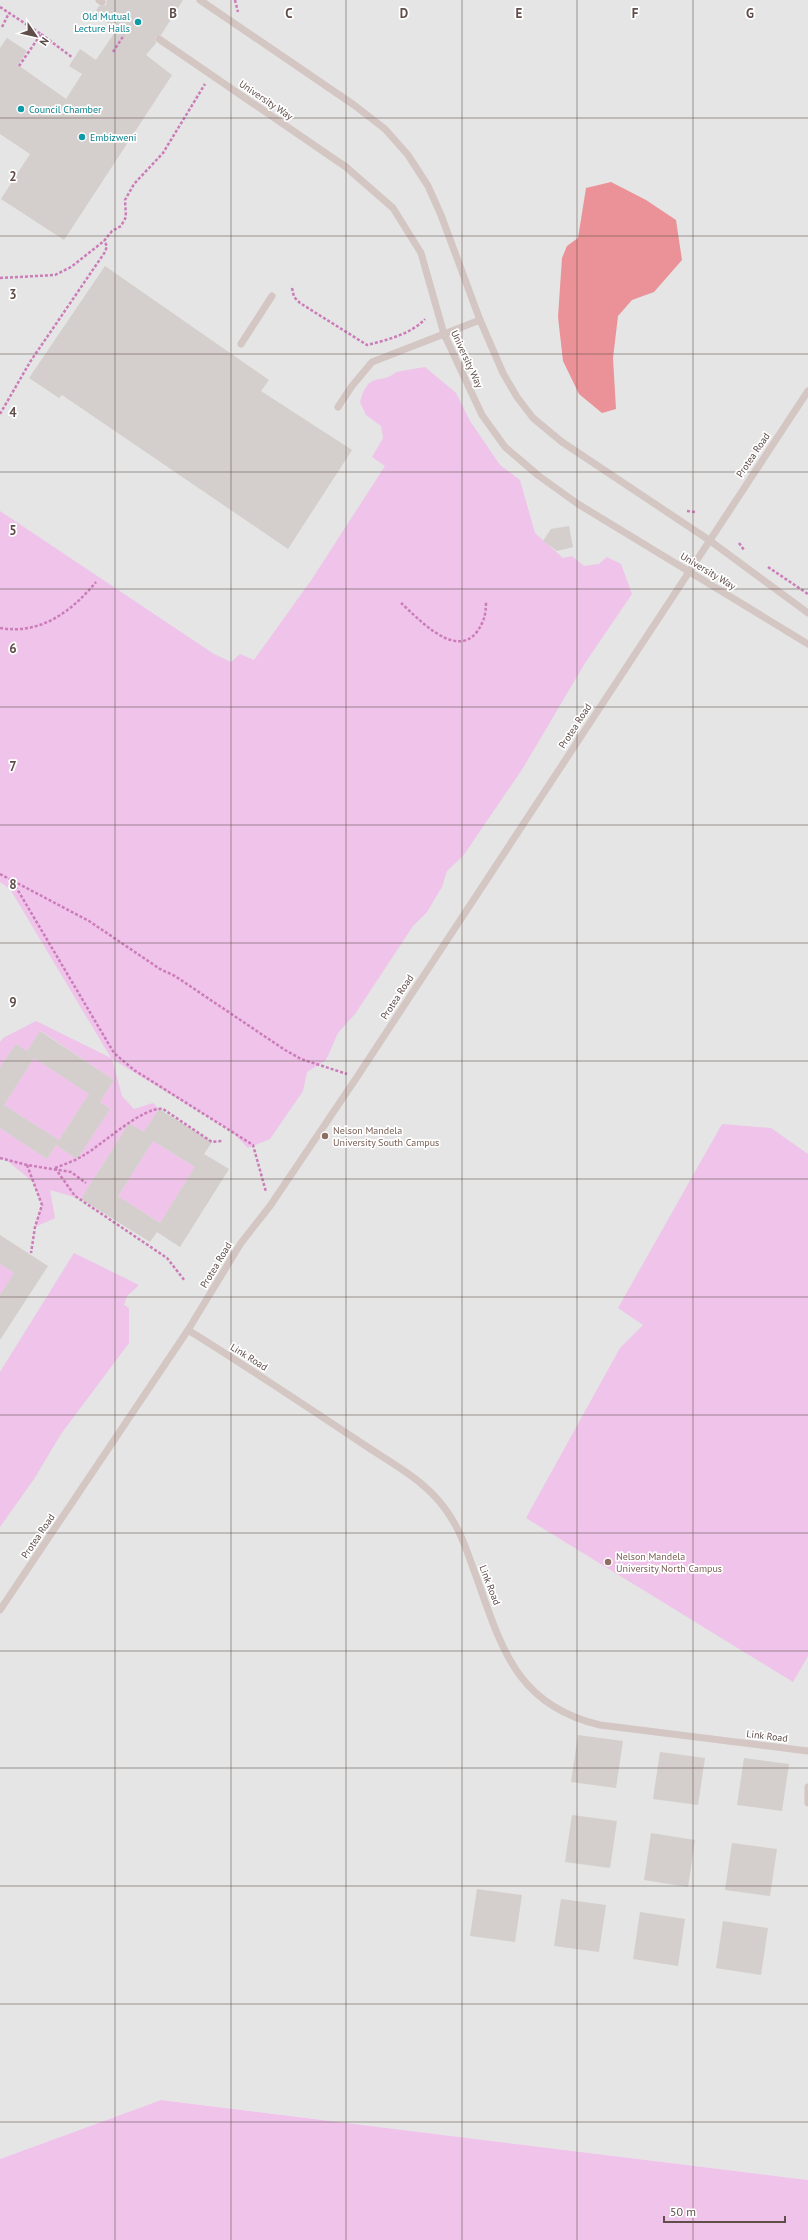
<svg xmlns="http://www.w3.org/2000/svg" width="808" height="2240" font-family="'PT Sans',sans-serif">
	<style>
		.education { fill: #e4e5e4 }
		.green { fill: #efc3ea }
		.water { fill: #ea9297 }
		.building { fill: #d4cfcc; fill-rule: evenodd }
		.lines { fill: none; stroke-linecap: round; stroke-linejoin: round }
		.path { stroke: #cc7cb9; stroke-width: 2.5; stroke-dasharray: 3 2; stroke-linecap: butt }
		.service { stroke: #d3c6c3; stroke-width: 7 }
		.grid { fill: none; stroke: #5f4e4a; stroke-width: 1; stroke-opacity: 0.55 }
		.culture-dot { fill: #0f9aa8; stroke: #fff; stroke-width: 1.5 }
		.education-dot { fill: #8d6e63; stroke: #fff; stroke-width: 1.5 }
		.labels { text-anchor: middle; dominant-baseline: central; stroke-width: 3.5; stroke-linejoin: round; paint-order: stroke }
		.culture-label { font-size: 10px; fill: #0d838f; stroke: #fff; text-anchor: start }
		.street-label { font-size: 10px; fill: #5f4e4a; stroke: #fff }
		.education-label { font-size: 10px; fill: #785e54; stroke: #fff; text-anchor: start }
		.grid-label { font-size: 13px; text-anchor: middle; font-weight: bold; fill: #5f4e4a; stroke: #fff; stroke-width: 3.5; stroke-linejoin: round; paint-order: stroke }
	</style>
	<rect width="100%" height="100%" fill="#f2f4f3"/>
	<!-- education -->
	<path class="education" d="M0,0H808V2180L161,2100L0,2159Z"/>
	<!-- green -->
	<g class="green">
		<path d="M425,367L456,393L470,421L500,465L520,480L535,533L563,558L572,556L584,566L599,564L607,557L621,564L632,594L585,663L523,768L463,856L447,871L442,887L427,912L413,926L355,1014L338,1033L326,1060L307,1072L303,1091L270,1139L248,1148L230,1130L112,1059L122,1096L134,1109L153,1103L159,1109L144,1132L129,1123L81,1199L50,1190L55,1218L35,1227L42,1205L33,1182L5,1159L0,1160V1128L47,1159L56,1145L77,1159L110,1109L100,1102L114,1080L41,1031L27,1051L16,1044L0,1067V1042L3,1038L36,1021L111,1058L10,889L0,882V511L214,654L231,662L240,654L254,660L312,579L385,466L372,457L383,438L381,426L366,415L360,402C369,369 381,386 396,372Z"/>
		<path d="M34,1058L89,1094L59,1140L4,1105Z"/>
		<path d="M722,1124L771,1128L808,1154V1656L793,1682L526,1518L620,1348L643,1325L618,1308Z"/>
		<path d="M153,1141L195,1167L160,1223L118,1196Z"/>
		<path d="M74,1253L139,1285L127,1296L124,1305L129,1308V1343L61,1434L34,1479L0,1527V1372Z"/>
		<path d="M0,1264L14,1273L0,1295Z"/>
		<path d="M161,2100L808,2180V2240H0V2159Z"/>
	</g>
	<!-- water -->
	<path class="water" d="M611,182L646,200L676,220L682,260L654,292L632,300L618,316L613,358L616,409L602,413L579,394L563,361L558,317L562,258L567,246L578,238L586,188Z"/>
	<!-- building -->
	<g class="building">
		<path d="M107,0H183L161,35L155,37L156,43L146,55L172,75L64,240L1,199L30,154L0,134V48L7,38L27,51L18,65L66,99L82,74L69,66L80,49L96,60L117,29L94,14L99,6L106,5Z"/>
		<path d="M105,266L269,380L261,391L352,450L288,549L62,395L59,398L29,378Z"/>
		<path d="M569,526L573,547L557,551L543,541L551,529Z"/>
		<path d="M40,1031L114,1080L100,1102L110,1109L77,1159L56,1145L47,1159L0,1128V1067L16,1044L27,1051ZM34,1058L89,1094L59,1140L4,1105Z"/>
		<path d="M159,1109L212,1142L204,1154L229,1169L180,1247L157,1232L150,1242L81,1199L129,1123L144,1132ZM153,1141L195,1167L160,1223L118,1196Z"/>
		<path d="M0,1235L48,1266L0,1340V1295L14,1273L0,1264Z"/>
		<path d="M578,1735L623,1741L616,1788L571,1782Z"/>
		<path d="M660,1752L705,1758L698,1805L653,1799Z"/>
		<path d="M744,1758L789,1764L782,1811L737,1805Z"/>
		<path d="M572,1815L617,1821L610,1868L565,1862Z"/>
		<path d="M651,1833L695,1840L688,1887L644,1880Z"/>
		<path d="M732,1843L777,1849L770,1896L725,1890Z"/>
		<path d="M477,1889L522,1895L515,1942L470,1936Z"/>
		<path d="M561,1899L606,1905L599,1952L554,1946Z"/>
		<path d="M640,1912L685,1919L678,1966L633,1959Z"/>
		<path d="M723,1921L768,1928L761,1975L716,1968Z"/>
	</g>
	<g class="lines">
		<!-- path -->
		<g class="path">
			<path d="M235,0L238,12"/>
			<path d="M0,7L41,34L19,66"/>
			<path d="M2,27L9,13"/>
			<path d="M41,34L73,58"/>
			<path d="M113,52L124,35"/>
			<path d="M0,278L55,275L71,267L104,241L112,231L121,226L126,217L125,200L134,184L163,153L205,84"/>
			<path d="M292,288L294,297L300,303L367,345C387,340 411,334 425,319"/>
			<path d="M0,414L30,362L105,252L107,246L104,241"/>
			<path d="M687,511L695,512"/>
			<path d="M739,543L744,550"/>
			<path d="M768,567L808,594"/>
			<path d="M401,603C417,617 454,659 476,633C484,622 486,615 486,601"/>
			<path d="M0,628C41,635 72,611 96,582"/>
			<path d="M0,874L89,921L160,969L175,976L285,1050L301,1059L347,1074"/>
			<path d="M13,882L114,1053L134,1070L253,1145L266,1192"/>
			<path d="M0,1158L27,1165L71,1172L86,1183"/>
			<path d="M27,1165L42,1205L35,1227L31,1253"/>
			<path d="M55,1168C65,1164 75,1161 84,1155C102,1145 143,1106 163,1109L212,1142L222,1141"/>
			<path d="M55,1168L75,1196L167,1258L185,1281"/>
		</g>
		<!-- service -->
		<g class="service">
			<path d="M99,0L102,2"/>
			<path d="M200,0L354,105L385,129L408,155L428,186L441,215L480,320L503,373L517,397L533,418L562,442L709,540L808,613"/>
			<path d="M159,39L346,167L393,208L421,253L444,334L482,415L505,447L539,476L578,504L808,644"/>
			<path d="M241,344L272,296"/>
			<path d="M338,407L352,386L372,362L480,320"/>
			<path d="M188,1330C246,1366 303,1404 360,1442C386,1460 418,1476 439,1501C456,1521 464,1542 472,1565C500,1640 511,1704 600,1725L808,1751"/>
			<path d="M0,1610L188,1330L241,1243L270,1206L357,1077L808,391"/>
			<path d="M808,1787V1803"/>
		</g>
	</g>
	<!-- grid -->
	<path class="grid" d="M115,0V2240M231,0V2240M346,0V2240M462,0V2240M577,0V2240M693,0V2240M0,118H808M0,236H808M0,354H808M0,472H808M0,589H808M0,707H808M0,825H808M0,943H808M0,1061H808M0,1179H808M0,1297H808M0,1415H808M0,1533H808M0,1651H808M0,1768H808M0,1886H808M0,2004H808M0,2122H808"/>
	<!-- markers -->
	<g class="culture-dot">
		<circle cx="138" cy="22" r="4"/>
		<circle cx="21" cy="109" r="4"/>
		<circle cx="82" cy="137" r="4"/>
	</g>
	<g class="education-dot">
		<circle cx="325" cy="1136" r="4"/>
		<circle cx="608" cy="1562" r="4"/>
	</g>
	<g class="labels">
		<!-- culture labels -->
		<g class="culture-label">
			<text x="130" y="16" text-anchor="end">Old Mutual<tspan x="130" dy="12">Lecture Halls</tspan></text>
			<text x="29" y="109">Council Chamber</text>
			<text x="90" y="137">Embizweni</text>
		</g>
		<!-- street labels -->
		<g class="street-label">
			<text transform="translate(266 100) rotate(34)">University Way</text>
			<text transform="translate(467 359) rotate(65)">University Way</text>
			<text transform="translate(753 455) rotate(-56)">Protea Road</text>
			<text transform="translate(708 571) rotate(31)">University Way</text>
			<text transform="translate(575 726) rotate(-57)">Protea Road</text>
			<text transform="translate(397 997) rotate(-57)">Protea Road</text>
			<text transform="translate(216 1265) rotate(-59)">Protea Road</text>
			<text transform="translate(249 1357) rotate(32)">Link Road</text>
			<text transform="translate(38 1536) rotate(-56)">Protea Road</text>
			<text transform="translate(490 1585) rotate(69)">Link Road</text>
			<text transform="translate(767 1736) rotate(7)">Link Road</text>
		</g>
		<!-- education labels -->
		<g class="education-label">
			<text x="333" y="1130">Nelson Mandela<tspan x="333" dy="12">University South Campus</tspan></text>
			<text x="616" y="1556">Nelson Mandela<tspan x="616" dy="12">University North Campus</tspan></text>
		</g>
	</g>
	<g class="grid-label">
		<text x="173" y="18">B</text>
		<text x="289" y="18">C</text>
		<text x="404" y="18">D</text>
		<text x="519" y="18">E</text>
		<text x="635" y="18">F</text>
		<text x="750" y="18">G</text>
		<text x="13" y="181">2</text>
		<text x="13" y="299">3</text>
		<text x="13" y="417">4</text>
		<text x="13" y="535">5</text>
		<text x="13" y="653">6</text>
		<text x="13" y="771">7</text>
		<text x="13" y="889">8</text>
		<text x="13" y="1007">9</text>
	</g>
	<!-- north arrow -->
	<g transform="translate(36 36) rotate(124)" stroke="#ffffff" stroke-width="3" paint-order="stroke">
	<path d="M0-3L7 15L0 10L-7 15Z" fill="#5f4e4a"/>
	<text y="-6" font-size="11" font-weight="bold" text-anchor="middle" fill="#5f4e4a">N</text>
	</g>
	<!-- scale -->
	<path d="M664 2216v6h121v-6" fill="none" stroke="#5f4e4a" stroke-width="2"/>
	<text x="670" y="2216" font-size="12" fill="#5f4e4a" stroke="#ffffff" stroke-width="3" paint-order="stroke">50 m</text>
</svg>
